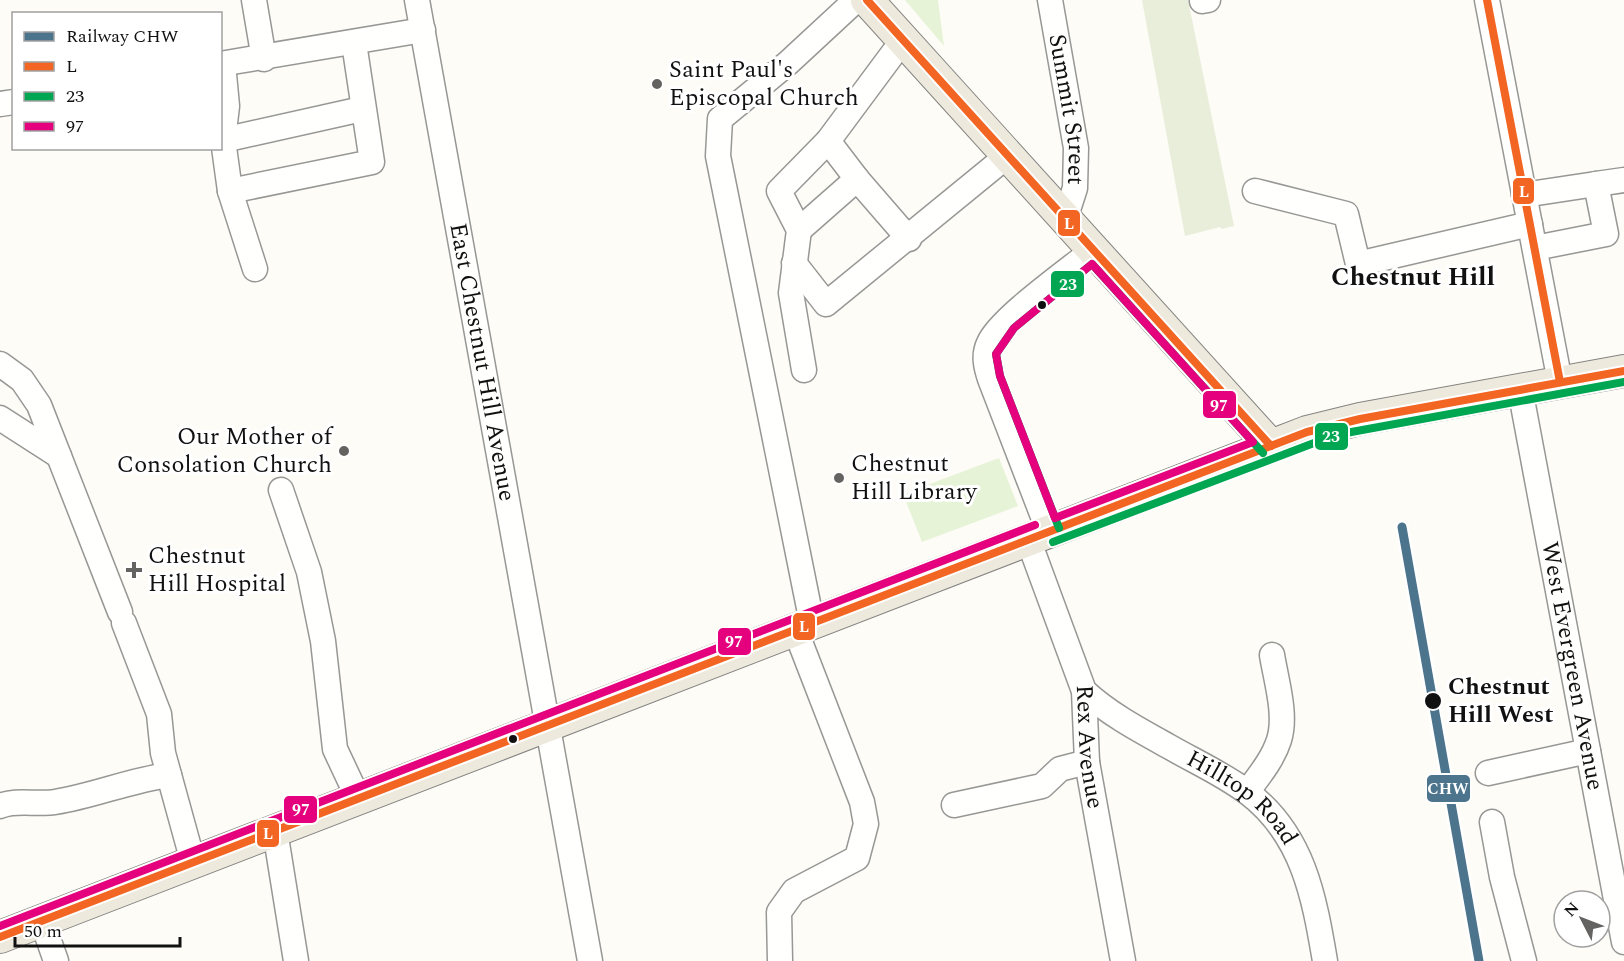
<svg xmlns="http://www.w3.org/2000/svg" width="1624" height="961" font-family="Spectral,serif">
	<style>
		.green { fill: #e7f3d7 }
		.cemetery { fill: #e9eedb }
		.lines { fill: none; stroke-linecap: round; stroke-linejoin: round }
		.minor-casing { stroke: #979795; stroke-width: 27 }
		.major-casing { stroke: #858482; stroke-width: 34 }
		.minor { stroke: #fffffe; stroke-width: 24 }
		.major { stroke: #ede9dc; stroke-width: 32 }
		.bus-1-casing { stroke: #fff; stroke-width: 12 }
		.bus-2-casing { stroke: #fff; stroke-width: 12 }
		.bus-3-casing { stroke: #fff; stroke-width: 12 }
		.bus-1 { stroke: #f26522; stroke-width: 8 }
		.bus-2 { stroke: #00a651; stroke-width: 8 }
		.bus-3 { stroke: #e5007d; stroke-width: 8 }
		.rail-1-casing { stroke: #fff; stroke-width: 14 }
		.rail-1 { stroke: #4c748c; stroke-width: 9 }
		.poi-dot { fill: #646362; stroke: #fff; stroke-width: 2 }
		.bus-dot { fill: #111; stroke: #fff; stroke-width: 2 }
		.labels { text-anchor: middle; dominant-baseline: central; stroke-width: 6; stroke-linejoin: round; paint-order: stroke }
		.poi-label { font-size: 24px; fill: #111; stroke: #fff; text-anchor: start }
		.street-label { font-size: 24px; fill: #111; stroke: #fff }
		.stop-label { font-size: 24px; font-weight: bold; fill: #111; stroke: #fff; text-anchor: start }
		.neighbourhood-label { font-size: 26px; font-weight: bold; fill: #111; stroke: #fff }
		.line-badge { stroke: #fff; stroke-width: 2 }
		.badge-label { font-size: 16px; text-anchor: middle; font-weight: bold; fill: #fff }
	</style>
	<rect width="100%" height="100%" fill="#fdfcf7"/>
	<!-- green -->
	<g class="green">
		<path d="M905,0H938L944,46Z"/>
		<path d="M999,458L1018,506L922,542L903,494Z"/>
	</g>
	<!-- cemetery -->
	<path class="cemetery" d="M1142,0H1188L1234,226L1222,229L1220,227L1185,236Z"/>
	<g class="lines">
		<defs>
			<g id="minor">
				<path d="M254,0L264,59"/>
				<path id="s1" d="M417,0L590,961"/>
				<path id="s2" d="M1050,0L1076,148L1075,188L1065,219"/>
				<path d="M1487,0L1560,382"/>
				<path d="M1202,1L1208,0"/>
				<path d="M220,64L423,30"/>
				<path d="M223,64L227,106L223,140L230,191L255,269"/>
				<path d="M0,104L14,102"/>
				<path d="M223,140L362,109"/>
				<path d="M828,141L857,179L909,239"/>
				<path d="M1596,184L1624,180"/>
				<path d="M230,191L372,162L354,43"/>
				<path d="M1255,191L1346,214L1358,264L1530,224"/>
				<path d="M1524,195L1596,184L1606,234L1535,248"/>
				<path d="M799,230L857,179"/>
				<path d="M794,263L826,304L1007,156"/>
				<path d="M0,364L22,380L39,405L120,612"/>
				<path d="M804,370L791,293L799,230L779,191L828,141L903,40"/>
				<path id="s3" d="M1520,389L1624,942"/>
				<path d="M0,418L59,456"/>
				<path d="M281,490L309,572L323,641L335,749L358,798"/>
				<path d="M1049,532L990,379C986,367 983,355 989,343C1000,318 1069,270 1093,250"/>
				<path id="s4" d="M1028,539L1084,691L1087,762L1123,961"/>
				<path d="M124,623L159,714L163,753L193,862"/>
				<path d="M812,623L718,156L720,119L788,63L856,0"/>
				<path id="s5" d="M1084,691C1109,714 1139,730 1168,746C1194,761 1223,774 1247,792C1303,834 1314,896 1325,961"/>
				<path d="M1488,773L1588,751"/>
				<path d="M1247,792C1259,776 1273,759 1279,740C1287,715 1276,680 1272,655"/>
				<path d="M954,805L1042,786L1060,769L1087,762"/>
				<path d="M0,806C16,799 37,805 55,802C94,796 130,780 169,775"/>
				<path d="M1492,822L1502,877L1524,961"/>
				<path d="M275,831L296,961"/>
				<path d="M42,921L56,961"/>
				<path d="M780,961L779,912L794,891L857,858L866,824L862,802L795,629"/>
			</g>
			<g id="major">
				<path d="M867,0L1271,446"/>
				<path d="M0,937L1307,432L1360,419L1624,371"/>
			</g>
		</defs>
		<!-- minor casing -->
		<use href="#minor" class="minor-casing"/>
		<!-- major casing -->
		<use href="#major" class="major-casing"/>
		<!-- minor -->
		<use href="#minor" class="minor"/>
		<!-- major -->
		<use href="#major" class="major"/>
		<defs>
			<g id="bus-1">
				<path d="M867,0L1271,446"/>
				<path d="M1487,0L1560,382"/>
				<path d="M0,937L1307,432L1360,419L1624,371"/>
			</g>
			<g id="bus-2">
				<path d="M1059,528L1000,376L996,354L1014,328L1092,264L1263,453"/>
				<path d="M1053,542L1335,435L1624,382"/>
			</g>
			<g id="bus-3">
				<path d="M1092,264L1253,442L1055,518L1000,376L996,354L1014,328Z"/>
				<path d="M0,926L1035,525"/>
			</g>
		</defs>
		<!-- bus-1 casing -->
		<use href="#bus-1" class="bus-1-casing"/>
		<!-- bus-2 casing -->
		<use href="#bus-2" class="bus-2-casing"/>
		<!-- bus-3 casing -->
		<use href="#bus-3" class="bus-3-casing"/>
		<!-- bus-1 -->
		<use href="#bus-1" class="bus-1"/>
		<!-- bus-2 -->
		<use href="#bus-2" class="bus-2"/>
		<!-- bus-3 -->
		<use href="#bus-3" class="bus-3"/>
		<defs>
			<path id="rail-1" d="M1402,527L1479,961"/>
		</defs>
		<!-- rail-1 casing -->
		<use href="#rail-1" class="rail-1-casing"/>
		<!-- rail-1 -->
		<use href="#rail-1" class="rail-1"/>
	</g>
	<!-- markers -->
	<g class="poi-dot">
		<circle cx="657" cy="84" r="6"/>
		<circle cx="344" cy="451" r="6"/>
		<circle cx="839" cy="478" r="6"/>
		<path d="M131 561h6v6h6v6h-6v6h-6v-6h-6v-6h6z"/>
	</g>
	<g class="bus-dot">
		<circle cx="1042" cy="305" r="5"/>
		<circle cx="1433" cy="701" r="9"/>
		<circle cx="513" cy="739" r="5"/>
	</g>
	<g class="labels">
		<!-- poi labels -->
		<g class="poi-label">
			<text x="669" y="70">Saint Paul's<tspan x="669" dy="28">Episcopal Church</tspan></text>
			<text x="332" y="437" text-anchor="end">Our Mother of<tspan x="332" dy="28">Consolation Church</tspan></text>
			<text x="851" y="464">Chestnut<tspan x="851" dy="28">Hill Library</tspan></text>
			<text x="148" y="556">Chestnut<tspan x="148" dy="28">Hill Hospital</tspan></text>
		</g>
		<!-- street labels -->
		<g class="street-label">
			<text stroke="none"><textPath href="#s2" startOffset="111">Summit Street</textPath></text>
			<text stroke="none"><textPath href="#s1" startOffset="368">East Chestnut Hill Avenue</textPath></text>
			<text stroke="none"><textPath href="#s3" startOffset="282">West Evergreen Avenue</textPath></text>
			<text stroke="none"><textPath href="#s4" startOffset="218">Rex Avenue</textPath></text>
			<text stroke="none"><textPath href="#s5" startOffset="192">Hilltop Road</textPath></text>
		</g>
		<!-- stop labels -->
		<g class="stop-label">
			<text x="1448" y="687">Chestnut<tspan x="1448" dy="28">Hill West</tspan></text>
		</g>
		<!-- neighbourhood labels -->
		<g class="neighbourhood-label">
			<text x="1413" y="277">Chestnut Hill</text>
		</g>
	</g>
	<g class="line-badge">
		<rect x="1512" y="177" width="23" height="28" rx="6" fill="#f26522"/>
		<rect x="1057" y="209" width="24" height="28" rx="6" fill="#f26522"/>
		<rect x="1050" y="270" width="35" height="28" rx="6" fill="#00a651"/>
		<rect x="1202" y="390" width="35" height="29" rx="6" fill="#e5007d"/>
		<rect x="1314" y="422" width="35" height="29" rx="6" fill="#00a651"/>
		<rect x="792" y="612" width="24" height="29" rx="6" fill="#f26522"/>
		<rect x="717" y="627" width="35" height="29" rx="6" fill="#e5007d"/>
		<rect x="1426" y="774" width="45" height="29" rx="6" fill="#4c748c"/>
		<rect x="283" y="795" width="35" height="29" rx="6" fill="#e5007d"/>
		<rect x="256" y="819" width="24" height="29" rx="6" fill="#f26522"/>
	</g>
	<g class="badge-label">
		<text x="1524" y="197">L</text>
		<text x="1069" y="229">L</text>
		<text x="1068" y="290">23</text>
		<text x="1219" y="411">97</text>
		<text x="1331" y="442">23</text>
		<text x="804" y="632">L</text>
		<text x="734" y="647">97</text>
		<text x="1448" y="794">CHW</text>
		<text x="301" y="815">97</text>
		<text x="268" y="839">L</text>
	</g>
	<!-- legend -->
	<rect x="12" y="12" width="210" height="138" fill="#ffffff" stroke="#a0a0a0" stroke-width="1.5"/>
	<rect x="24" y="32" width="30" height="9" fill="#4c748c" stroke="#a0a0a0" stroke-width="1.5"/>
	<text x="66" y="42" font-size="18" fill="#111111">Railway CHW</text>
	<rect x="24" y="62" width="30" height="9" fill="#f26522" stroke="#a0a0a0" stroke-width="1.5"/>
	<text x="66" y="72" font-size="18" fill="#111111">L</text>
	<rect x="24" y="92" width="30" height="9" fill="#00a651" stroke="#a0a0a0" stroke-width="1.5"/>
	<text x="66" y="102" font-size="18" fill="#111111">23</text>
	<rect x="24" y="122" width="30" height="9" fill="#e5007d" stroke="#a0a0a0" stroke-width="1.5"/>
	<text x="66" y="132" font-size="18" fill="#111111">97</text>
	<!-- north arrow -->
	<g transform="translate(1582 919) rotate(312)"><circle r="28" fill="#ffffff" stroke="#a0a0a0" stroke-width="1.5"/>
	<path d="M0-4.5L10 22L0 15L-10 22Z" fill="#646362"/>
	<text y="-9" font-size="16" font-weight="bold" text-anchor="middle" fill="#111111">N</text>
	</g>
	<!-- scale -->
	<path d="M15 937v9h165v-9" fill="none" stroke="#111111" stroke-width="3"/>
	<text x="24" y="937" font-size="18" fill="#111111" stroke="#ffffff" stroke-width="4.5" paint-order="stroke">50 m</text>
</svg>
